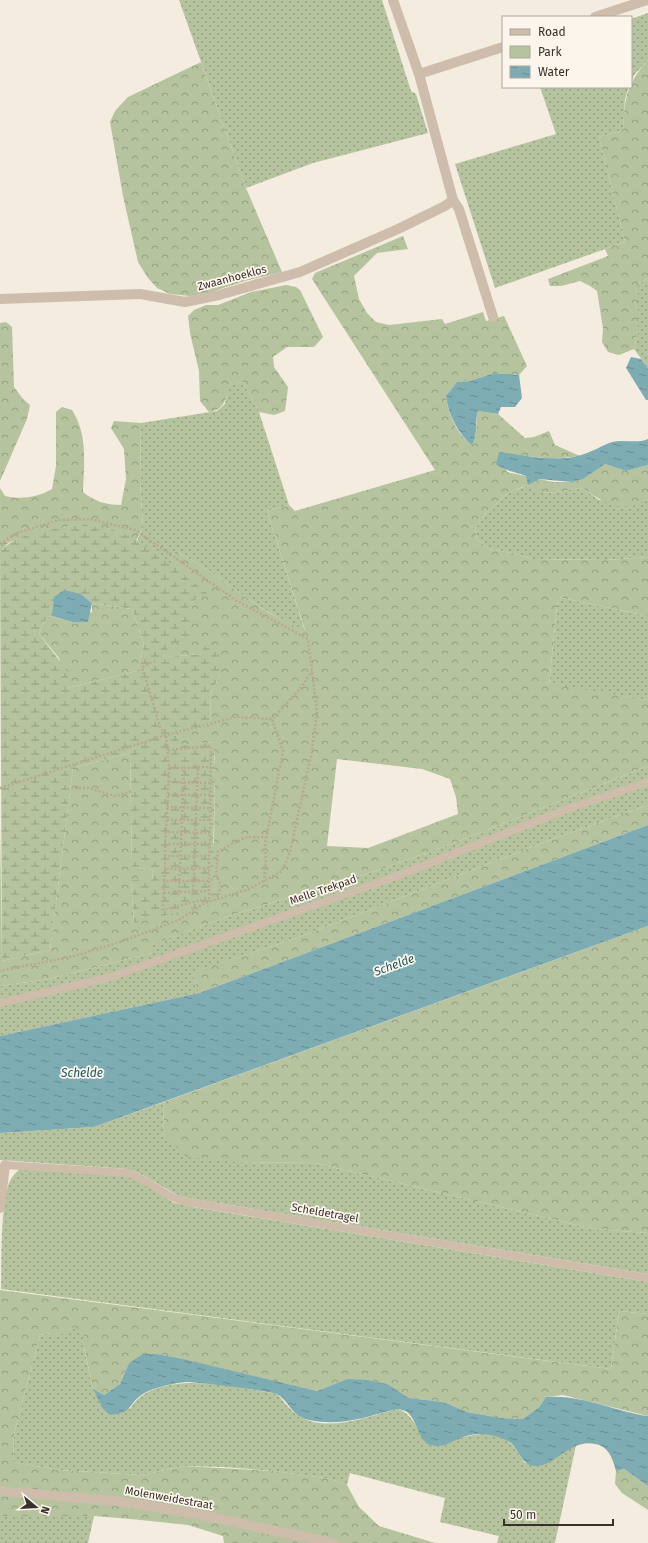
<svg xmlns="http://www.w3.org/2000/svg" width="648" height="1543" font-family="'Fira Sans',sans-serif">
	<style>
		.green { fill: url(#green-dots) }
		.forest { fill: url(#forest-crowns); fill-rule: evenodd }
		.wetland { fill: url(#wetland-marsh); fill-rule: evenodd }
		.water { fill: url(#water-ripples) }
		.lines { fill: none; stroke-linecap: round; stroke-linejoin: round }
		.path { stroke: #b9a794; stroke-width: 2.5; stroke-dasharray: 2 2; stroke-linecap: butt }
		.lane { stroke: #cdbdaa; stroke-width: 8 }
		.street { stroke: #cdbdaa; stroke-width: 10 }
		.labels { text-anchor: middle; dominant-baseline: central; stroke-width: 3.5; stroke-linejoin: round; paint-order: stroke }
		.street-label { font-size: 11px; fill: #3a302a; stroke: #fbf5ec }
		.water-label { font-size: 12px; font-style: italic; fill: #1d555e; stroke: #fbf5ec }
	</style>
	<defs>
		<pattern id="green-dots" width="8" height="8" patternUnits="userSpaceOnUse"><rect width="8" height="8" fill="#b5c49e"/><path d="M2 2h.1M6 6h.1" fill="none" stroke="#94a081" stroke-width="1.8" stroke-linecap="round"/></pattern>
		<pattern id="forest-crowns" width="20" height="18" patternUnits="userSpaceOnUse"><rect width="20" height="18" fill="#b5c49e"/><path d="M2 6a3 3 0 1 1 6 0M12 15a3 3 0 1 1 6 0" fill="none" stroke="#94a081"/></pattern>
		<pattern id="wetland-marsh" width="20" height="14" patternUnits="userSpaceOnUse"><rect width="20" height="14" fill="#b5c49e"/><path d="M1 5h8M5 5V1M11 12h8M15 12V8" fill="none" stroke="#94a081"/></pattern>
		<pattern id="water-ripples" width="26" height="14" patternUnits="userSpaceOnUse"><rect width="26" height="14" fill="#7dacb3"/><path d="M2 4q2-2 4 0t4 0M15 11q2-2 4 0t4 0" fill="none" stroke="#678c92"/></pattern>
	</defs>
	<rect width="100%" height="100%" fill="#f4ecdf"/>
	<!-- green -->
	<g class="green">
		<path d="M179,0H382L411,91L416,94L428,133L313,163L246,188Z"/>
		<path d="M648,13V60L634,75L631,83V19Z"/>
		<path d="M540,87H629L625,99L623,130L599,137L625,242L495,288L455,164L556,134Z"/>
		<path d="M648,278V368L634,349L638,331V284Z"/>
		<path d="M243,382L259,412L289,505L267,511L305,631C288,623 272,615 256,604C229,586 205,565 175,551L170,565L137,541L143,527L140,480L141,423L217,411L225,404L229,386Z"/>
		<path d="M528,485C549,499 559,490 582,488L599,500L645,501L648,499V557L607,560L533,559L512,553L490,549L477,540L475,529L486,513L508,493Z"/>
		<path d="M558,597L648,616V700L549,685Z"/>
		<path d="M648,766V805L550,840L294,939L193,972L199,993L0,1036V986L49,979L152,953L150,945L232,915L376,871L462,840Z"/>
		<path d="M164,1102L163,1133L236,1162L315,1163L594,1229L648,1233V1274L182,1197C163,1189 148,1175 128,1169L0,1160V1133L94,1127Z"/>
		<path d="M23,1167L131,1176L174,1203L193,1207L648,1282V1314L619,1311L611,1369L1,1289C2,1262 0,1208 9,1183C12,1176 17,1171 23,1167Z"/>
		<path d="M76,1325L84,1336V1348L93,1389L130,1409C155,1367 237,1387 277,1394C283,1400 289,1409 296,1414C325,1435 367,1416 398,1409C416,1415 417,1436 433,1446C456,1441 490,1423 510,1443C516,1448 520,1456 525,1463L549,1461L576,1445L555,1543H497L499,1536L440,1522L445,1498L350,1473L347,1485L331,1479L274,1471L224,1467L183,1466L142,1475L59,1470L13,1462L14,1434L40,1335L50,1333L58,1336Z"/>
		<path d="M0,1516H94L88,1543H0Z"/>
	</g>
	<!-- forest -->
	<g class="forest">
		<path d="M648,60V278L638,284V331L634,349L619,355L608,352L602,342L603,328L597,291L590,286L580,281L561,286H550L548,279L608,256L605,249L625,242L599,137L623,130C625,97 626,85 648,60Z"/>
		<path d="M201,62L246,188L282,272L245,281L208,293L190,296L170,294L157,288L148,278L138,262L123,196L110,122L115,111L128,97Z"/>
		<path d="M403,236L408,249L377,253L354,276L359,299L367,313L376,322L389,325L442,319L445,324L483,312L486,321L504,316L527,366L519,375L494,373L470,381L457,382L446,396C448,413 457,436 472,444C479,431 475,424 478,411L498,414L525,438L534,437L549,431L555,445L580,456L554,459L499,453L507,472L553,482H573L605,464L626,471L648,465V499C623,516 603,502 582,488C559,490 549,499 527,485L508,493L486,513L475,529L477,540L490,549L512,553L533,559L607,560L648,557V616L558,597L549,684L648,700V766L462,840L376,871L232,915L151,945L152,953L49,979L0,986V825L2,961L50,950L73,768L130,753L132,867L153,870L152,880H131L134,923L214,843L215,758L213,742L178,747L177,733L211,723L210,695L220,675L200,654L168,657L166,644L188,604L206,593L170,565L175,551C205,565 229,586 256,604C271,615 288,623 305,630L267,511L289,505L295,511L435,470L312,279L315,273ZM337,759L422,769L450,779L456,797L458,814L368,848L327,846Z"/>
		<path d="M286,285L296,287L300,290L323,337L314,347H287L273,357L274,367L288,387L285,411L274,415L259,412L243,382L230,386C226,399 224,410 209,412L200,401L199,371L190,333L188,316L194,310L206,305H218L251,292Z"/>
		<path d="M6,322L12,327L14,387L23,399L30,405L27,419L0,481V323Z"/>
		<path d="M62,407L72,410C88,435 84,463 83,492C94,501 106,505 121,505L126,479L124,449L111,428L114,421L141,423L140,480L143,527L136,541L117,531L71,526L25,536L8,543L0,552V488L5,496C20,500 39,497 52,489L56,466V412Z"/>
		<path d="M92,603L132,609L144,644L137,671L67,688L59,658L39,634L44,622L49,616L72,622L92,612Z"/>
		<path d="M648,805V825L199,993L192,972L294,939L550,840Z"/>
		<path d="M648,926V1233L594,1229L315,1163L236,1162L186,1157L163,1133L164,1102Z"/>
		<path d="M0,1290L611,1369L619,1311L648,1314V1416L563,1395L546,1397L539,1407L523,1419L501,1418L467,1412L443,1402L409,1398L400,1393L347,1379L317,1391L157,1354L129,1363L120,1384L104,1395L93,1389L84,1347V1336L75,1326L58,1337L50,1333L40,1335L14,1434L13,1462L59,1470L142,1475L183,1466L274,1471L331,1479L347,1485L359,1507L379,1526L435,1543H224L223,1536L188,1525L131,1519L94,1516H0Z"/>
		<path d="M624,1469L648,1486V1510L622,1493L615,1484L616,1471Z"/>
	</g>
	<!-- wetland -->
	<path class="wetland" d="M71,526C86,526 103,526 117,531C147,542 181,573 207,593L188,604L193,641L167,644L168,657L199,654L207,644L219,646L220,675L210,695L211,723L177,733L179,746L214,742L215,772L212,904L134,923L131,880H152L153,870L132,867L130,753L73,768L50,950L2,961L0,552C17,532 46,531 71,526ZM81,594L92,603L132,609L144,644L137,671L67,688L69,673L39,634L44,622L49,616L72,622L52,616Z"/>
	<!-- water -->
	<g class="water">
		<path d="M631,357L641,359L648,368V400H646L626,368Z"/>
		<path d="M494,373L519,375L522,398L515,407H501L498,414L478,411C474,425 479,431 472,445C458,434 448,414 446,396L457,382L470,381Z"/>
		<path d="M648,439V465L626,471L605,464L583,479L572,482L539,479L528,485L526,476C513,471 508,472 496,464L499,452C523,455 558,463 581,455C592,452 601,446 612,442C624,439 636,444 648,439Z"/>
		<path d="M64,590L81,594L92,603L88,622H72L52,616L54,597Z"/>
		<path d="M648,825V926L94,1127L0,1133V1036L199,993Z"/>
		<path d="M143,1354H157L187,1360L317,1391L347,1379L367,1380L387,1384L409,1398L443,1402L467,1412L501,1418L523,1419L539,1407L546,1397C582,1394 613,1411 648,1416V1486L624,1469L616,1471C613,1460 609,1446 595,1444C570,1439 557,1465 537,1466C521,1467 519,1447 508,1441C494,1434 476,1431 461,1438C452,1441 445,1447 435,1446C418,1445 418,1420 407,1412C405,1410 401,1410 398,1409C367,1416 342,1427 309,1420C292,1417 289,1401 277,1394C272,1391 196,1382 187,1382C174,1383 154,1387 143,1394C126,1405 135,1412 110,1415L103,1409L93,1389L104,1395L120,1384L129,1363Z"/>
	</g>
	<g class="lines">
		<!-- path -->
		<g class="path">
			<path d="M0,544L17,533L59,520L90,519L135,530L237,601L308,639L317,712L311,756L299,810L290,852L282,871L249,889L205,903L179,920L120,942L74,956L0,971"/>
			<path d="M155,661L142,667L160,727L166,735L169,768L166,832"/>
			<path d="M168,750L211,746L210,844"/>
			<path d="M198,767H211"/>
			<path d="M169,768H184"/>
			<path d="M168,782L211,783"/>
			<path d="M0,788L166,735L236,717L272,719L300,689L312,671"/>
			<path d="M71,788H88L115,796L133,791"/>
			<path d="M168,795H211"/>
			<path d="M167,807L210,808"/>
			<path d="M167,820H210"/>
			<path d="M165,856V844"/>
			<path d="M209,868V856"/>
			<path d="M164,881L165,869"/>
			<path d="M209,881V898L163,910L164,881H209V868L165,869V856H209L210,844H165L166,832L210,833"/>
			<path d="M264,882L266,862L265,844L283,751L272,719"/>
			<path d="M179,892L184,768L198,767L193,892"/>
			<path d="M164,893L209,891"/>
			<path d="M218,899L221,885L216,875L218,851L247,837H266"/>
		</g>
		<!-- lane -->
		<g class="lane">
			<path d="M0,1003L111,977L397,876L570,808L648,782"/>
			<path d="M5,1165L128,1173C148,1179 162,1195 182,1201L648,1278"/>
		</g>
		<!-- street -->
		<g class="street">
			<path d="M393,0L419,74L453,200L459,209L493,317"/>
			<path d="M595,17L647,0"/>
			<path d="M419,74L503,47"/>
			<path d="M0,299L140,294L185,302L219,295L300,272L398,229L445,206L453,200"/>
			<path d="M0,1208L5,1165"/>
			<path d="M0,1491L125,1502L196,1514L333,1543"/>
		</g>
	</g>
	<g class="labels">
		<!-- street labels -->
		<g class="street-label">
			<text transform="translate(232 278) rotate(-15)">Zwaanhoeklos</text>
			<text transform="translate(323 890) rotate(-19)">Melle Trekpad</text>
			<text transform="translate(325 1213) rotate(10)">Scheldetragel</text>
			<text transform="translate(169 1498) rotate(10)">Molenweidestraat</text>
		</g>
		<!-- water labels -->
		<g class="water-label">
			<text transform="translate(394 965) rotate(-20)">Schelde</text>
			<text x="82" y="1073">Schelde</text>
		</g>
	</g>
	<!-- legend -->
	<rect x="502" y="16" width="130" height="72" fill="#fbf5ec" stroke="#aea69e"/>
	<rect x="510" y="29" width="20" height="6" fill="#cdbdaa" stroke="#aea69e"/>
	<text x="538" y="36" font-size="12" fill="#3a302a">Road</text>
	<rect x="510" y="46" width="20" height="12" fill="#b5c49e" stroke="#aea69e"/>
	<text x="538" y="56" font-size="12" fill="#3a302a">Park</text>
	<rect x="510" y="66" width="20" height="12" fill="url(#water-ripples)" stroke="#aea69e"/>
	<text x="538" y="76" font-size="12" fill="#3a302a">Water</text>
	<!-- north arrow -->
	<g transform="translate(36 1507) rotate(108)" stroke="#fbf5ec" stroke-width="3" paint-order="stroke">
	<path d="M0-3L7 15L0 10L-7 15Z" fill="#3a302a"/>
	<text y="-6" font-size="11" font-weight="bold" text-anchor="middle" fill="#3a302a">N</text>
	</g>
	<!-- scale -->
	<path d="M504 1519v6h109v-6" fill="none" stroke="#3a302a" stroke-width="2"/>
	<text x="510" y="1519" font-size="12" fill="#3a302a" stroke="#fbf5ec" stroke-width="3" paint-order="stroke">50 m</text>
</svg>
